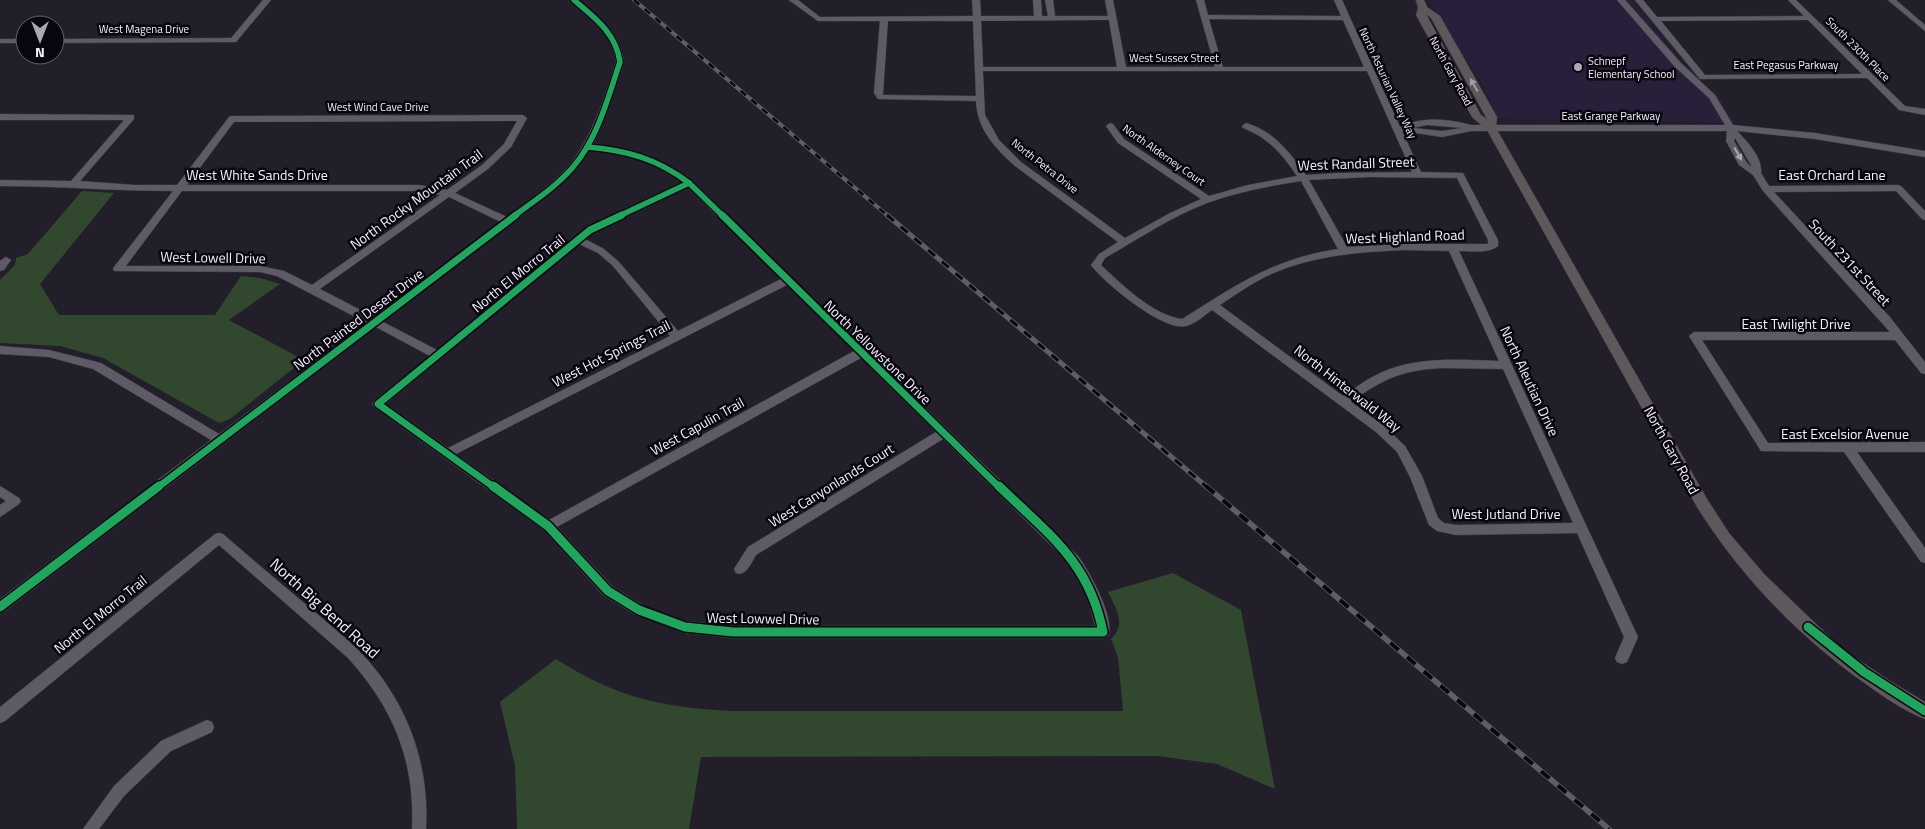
<svg xmlns="http://www.w3.org/2000/svg" width="1925" height="829" font-family="'Titillium Web',sans-serif">
	<style>
		.built { fill: #281f3b }
		.green { fill: #31472e }
		.lines { fill: none; stroke-linecap: round; stroke-linejoin: round }
		.minor-casing { stroke: #3e3b45; stroke-width: 1 }
		.major-casing { stroke: #3e3b45; stroke-width: 1 }
		.minor { fill: #5e5b66; fill-rule: evenodd }
		.major { fill: #5e585c; fill-rule: evenodd }
		.rail-far2-casing { stroke: #5f5d66; stroke-width: 4 }
		.rail-far1-casing { stroke: #5f5d66; stroke-width: 5 }
		.rail-casing { stroke: #5f5d66; stroke-width: 5.5 }
		.rail-far2 { stroke: #090610; stroke-width: 2.5; stroke-dasharray: 7; stroke-linecap: butt }
		.rail-far1 { stroke: #090610; stroke-width: 3; stroke-dasharray: 9; stroke-linecap: butt }
		.rail { stroke: #090610; stroke-width: 4; stroke-dasharray: 11; stroke-linecap: butt }
		.cycleway-far2-casing { stroke: #090610; stroke-width: 8 }
		.cycleway-far1-casing { stroke: #090610; stroke-width: 10 }
		.cycleway-casing { stroke: #090610; stroke-width: 12 }
		.cycleway-far2 { stroke: #20a55d; stroke-width: 5.5 }
		.cycleway-far1 { stroke: #20a55d; stroke-width: 7 }
		.cycleway { stroke: #20a55d; stroke-width: 9 }
		.oneway { fill: #a29da4 }
		.oneway2 { fill: #aaa6b2 }
		.poi-dot { fill: #aba8b4; stroke: #090610; stroke-width: 2 }
		.labels { text-anchor: middle; dominant-baseline: central; stroke-width: 5; stroke-linejoin: round; paint-order: stroke }
		.far-street-label { font-size: 11px; fill: #f5f2fd; stroke: #090610 }
		.far-poi-label { font-size: 11px; fill: #f5f2fd; stroke: #090610; text-anchor: start }
		.street-label { font-size: 14px; fill: #f5f2fd; stroke: #090610 }
		.near-street-label { font-size: 16px; fill: #f5f2fd; stroke: #090610 }
	</style>
	<rect width="100%" height="100%" fill="#221f2b"/>
	<!-- built -->
	<path class="built" d="M1430,0H1631L1691,74L1718,96L1736,124L1691,121L1512,120L1498,117L1480,80L1454,43Z"/>
	<!-- green -->
	<g class="green">
		<path d="M82,191L114,193L40,284L59,315H215L241,276L260,278L280,284L229,320L304,360L230,419L219,423L103,358L60,346L0,343V280L15,265L16,258L28,254Z"/>
		<path d="M1173,573L1241,610L1275,789L1217,764L1157,756L701,757L689,829H517L515,766L500,702L556,659C618,698 659,707 732,711H1123L1118,657L1111,639C1127,624 1116,609 1108,592Z"/>
	</g>
	<g class="lines">
		<defs>
			<g id="minor">
				<path d="M263,0H271L236,42H233L55,43V39L231,38Z"/>
				<path d="M570,0H579C599,18 620,33 624,62L602,125L593,145C630,147 662,158 692,181L1078,556C1089,571 1116,619 1108,636L1103,638H733L685,633L634,614L603,595L544,530L374,407L372,404L374,401L430,356L376,327L5,611L0,613V599L211,440L93,369L49,357L0,354V346L49,350L101,363L219,434L367,323L277,276L260,272L114,271L113,269L114,267L173,191C115,191 58,186 0,186V180L71,181L124,120H0V114L134,115V119L80,181L134,185H177L229,117L232,116L523,115L527,118L511,147L488,169L455,193L507,217C526,203 557,181 571,163C594,133 604,97 616,62C611,29 590,22 570,0ZM517,121L504,144L482,165L447,190L419,185H187L234,122ZM589,150C624,152 655,161 683,183L587,228L437,350L383,322L540,201L576,169ZM688,187L781,279L678,331L619,262L604,249L585,239L593,232ZM182,191H419L440,195L312,285L284,271L260,266H126ZM449,197L501,222L374,317L320,289ZM579,244L598,253L613,266L670,336L448,448L386,404ZM787,285L854,351L549,520L456,454ZM861,358L936,432L748,547L734,569L736,573C746,577 751,563 756,555L943,439L1070,564L1087,594L1095,626H733L685,621L644,606L613,587L557,527Z"/>
				<path d="M789,0H798L820,17L973,16L972,0H980L981,16H1034L1033,0H1041L1042,16H1048L1045,0H1053L1055,16H1108L1105,0H1113L1126,67H1215L1196,0H1204L1208,15L1341,16L1334,0H1342L1400,127C1423,116 1448,119 1471,125H1725L1709,98L1675,67L1617,0H1625L1681,63L1715,95L1733,125L1815,133L1925,151V157L1815,139L1737,131C1747,141 1763,158 1761,173L1769,186L1898,185L1901,186L1925,211V220L1922,219L1896,191L1774,192L1889,316L1925,362V374L1921,373L1895,340H1702L1768,443L1925,442V452H1857L1925,548V563L1921,562L1844,452L1761,451L1689,336L1694,332H1890L1763,191L1753,175L1739,165L1726,141L1727,131H1471L1442,137L1402,131L1421,172L1463,173L1498,240V246C1488,254 1471,251 1459,251L1638,637L1627,662L1622,664L1617,662L1615,658L1624,637L1577,533L1456,535L1437,531L1429,525L1410,477L1397,452L1376,432L1212,310C1205,315 1195,324 1186,326C1164,332 1104,283 1091,265L1099,254L1118,242L1015,166C995,148 977,129 976,101L878,99L874,93L880,21H818ZM1209,19L1343,20L1364,67H1223ZM1109,20L1117,67H983L981,21ZM888,21H973L976,96L883,95ZM983,71H1367L1412,172L1338,173L1306,175C1290,153 1274,131 1246,123L1242,126L1243,128C1269,138 1282,154 1297,176L1248,185L1209,196L1124,139L1113,124L1110,123L1106,126L1118,143L1201,199L1170,213L1125,238L1021,162L999,140L985,115ZM1427,125L1462,128L1442,131L1413,128ZM1735,138L1752,167L1747,163L1734,141ZM1369,177L1457,178L1488,240V244H1404L1347,247L1309,180ZM1301,181L1338,249C1272,259 1237,285 1182,319C1154,316 1121,284 1101,265L1105,258C1138,239 1171,217 1207,203C1237,192 1269,186 1301,181ZM1404,250L1449,251L1499,361C1459,360 1418,356 1380,373C1367,379 1355,388 1343,396L1220,305C1238,293 1256,280 1276,272C1317,255 1360,252 1404,250ZM1443,368L1503,369L1573,523L1456,525L1444,523L1438,518L1422,476L1405,446L1384,426L1351,402C1384,378 1403,370 1443,368Z"/>
				<path d="M1635,0H1643L1657,17L1804,16L1788,0H1796L1905,106L1925,109V115L1899,110L1867,78L1700,79ZM1808,20L1862,74L1705,75L1661,21Z"/>
				<path d="M1888,0H1896L1925,25V31Z"/>
				<rect x="0" y="39" width="25" height="4"/>
				<path d="M6,257L11,260L4,270L0,271V261Z"/>
				<path d="M0,486L19,498L21,501L19,504L0,517V505L6,501L0,497Z"/>
				<path d="M219,533L223,534C252,559 281,584 310,608C326,622 343,635 358,650C406,698 430,763 426,829H412C415,761 394,709 348,658L219,545L5,721L0,723V707L215,534Z"/>
				<path d="M207,720L212,722L214,727L212,732L171,751L124,796L99,829H83L114,786L161,741Z"/>
			</g>
			<path id="major" d="M1416,0H1424L1427,7L1440,16L1497,117L1496,128L1707,499L1729,533L1764,574L1814,622L1844,650L1890,681L1925,702V719C1904,711 1884,697 1866,684C1799,637 1741,577 1697,507L1487,130L1472,117L1416,15L1418,8ZM1426,14L1431,18L1487,119L1481,115Z"/>
		</defs>
		<!-- minor casing -->
		<use href="#minor" class="minor-casing"/>
		<!-- major casing -->
		<use href="#major" class="major-casing"/>
		<!-- minor -->
		<use href="#minor" class="minor"/>
		<!-- major -->
		<use href="#major" class="major"/>
		<defs>
			<path id="rail-far2" d="M634,0L888,216"/>
			<path id="rail-far1" d="M887,215L1208,488"/>
			<path id="rail" d="M1206,486L1609,829"/>
		</defs>
		<!-- rail-far2 casing -->
		<use href="#rail-far2" class="rail-far2-casing"/>
		<!-- rail-far1 casing -->
		<use href="#rail-far1" class="rail-far1-casing"/>
		<!-- rail casing -->
		<use href="#rail" class="rail-casing"/>
		<!-- rail-far2 -->
		<use href="#rail-far2" class="rail-far2"/>
		<!-- rail-far1 -->
		<use href="#rail-far1" class="rail-far1"/>
		<!-- rail -->
		<use href="#rail" class="rail"/>
		<defs>
			<g id="cycleway-far2">
				<path d="M587,147C626,150 658,159 689,183"/>
				<path d="M689,183L723,216"/>
				<path d="M514,216C534,201 557,186 573,167C598,138 608,97 620,62C616,33 595,18 574,0"/>
				<path d="M619,216L689,183"/>
			</g>
			<g id="cycleway-far1">
				<path d="M722,215L1000,488"/>
				<path d="M157,488L516,215"/>
				<path d="M495,488L378,404L590,230L622,215"/>
			</g>
			<g id="cycleway">
				<path d="M493,486L548,526L608,591L639,610L685,627L733,632H1103C1089,561 1048,534 999,486"/>
				<path d="M0,607L159,486"/>
				<path d="M1808,627L1864,672L1925,711"/>
			</g>
		</defs>
		<!-- cycleway-far2 casing -->
		<use href="#cycleway-far2" class="cycleway-far2-casing"/>
		<!-- cycleway-far1 casing -->
		<use href="#cycleway-far1" class="cycleway-far1-casing"/>
		<!-- cycleway casing -->
		<use href="#cycleway" class="cycleway-casing"/>
		<!-- cycleway-far2 -->
		<use href="#cycleway-far2" class="cycleway-far2"/>
		<!-- cycleway-far1 -->
		<use href="#cycleway-far1" class="cycleway-far1"/>
		<!-- cycleway -->
		<use href="#cycleway" class="cycleway"/>
	</g>
	<!-- one-way arrows -->
	<defs><path id="oneway-solid" d="M-6-.8H1V-3.2L6.5 0L1 3.2V.8H-6Z" transform="scale(1.25)"/></defs>
	<use class="oneway" href="#oneway-solid" transform="translate(1474 85) rotate(-120)"/>
	<use class="oneway2" href="#oneway-solid" transform="translate(1738 154) rotate(61)"/>
	<!-- markers -->
	<circle class="poi-dot" cx="1578" cy="67" r="5"/>
	<g class="labels">
		<!-- far-street labels -->
		<g class="far-street-label">
			<text x="144" y="29">West Magena Drive</text>
			<text transform="translate(1858 49) rotate(45)">South 230th Place</text>
			<text x="1174" y="58">West Sussex Street</text>
			<text x="1786" y="65">East Pegasus Parkway</text>
			<text transform="translate(1451 71) rotate(61)">North Gary Road</text>
			<text transform="translate(1388 83) rotate(65)">North Asturian Valley Way</text>
			<text x="378" y="107">West Wind Cave Drive</text>
			<text x="1611" y="116">East Grange Parkway</text>
			<text transform="translate(1164 155) rotate(35)">North Alderney Court</text>
			<text transform="translate(1045 166) rotate(38)">North Petra Drive</text>
		</g>
		<!-- far-poi labels -->
		<g class="far-poi-label">
			<text x="1588" y="61">Schnepf<tspan x="1588" dy="13">Elementary School</tspan></text>
		</g>
		<!-- street labels -->
		<g class="street-label">
			<text transform="translate(1356 163) rotate(-2)">West Randall Street</text>
			<text x="257" y="174">West White Sands Drive</text>
			<text x="1832" y="174">East Orchard Lane</text>
			<text transform="translate(416 199) rotate(-36)">North Rocky Mountain Trail</text>
			<text transform="translate(1405 236) rotate(-2)">West Highland Road</text>
			<text transform="translate(213 257) rotate(1)">West Lowell Drive</text>
			<text transform="translate(1850 262) rotate(47)">South 231st Street</text>
			<text transform="translate(518 273) rotate(-39)">North El Morro Trail</text>
			<text transform="translate(358 319) rotate(-37)">North Painted Desert Drive</text>
			<text x="1796" y="323">East Twilight Drive</text>
			<text transform="translate(878 352) rotate(44)">North Yellowstone Drive</text>
			<text transform="translate(611 353) rotate(-27)">West Hot Springs Trail</text>
			<text transform="translate(1530 381) rotate(65)">North Aleutian Drive</text>
			<text transform="translate(1348 388) rotate(38)">North Hinterwald Way</text>
			<text transform="translate(697 426) rotate(-29)">West Capulin Trail</text>
			<text x="1845" y="433">East Excelsior Avenue</text>
			<text transform="translate(1672 450) rotate(61)">North Gary Road</text>
			<text transform="translate(831 485) rotate(-32)">West Canyonlands Court</text>
			<text x="1506" y="513">West Jutland Drive</text>
			<text transform="translate(100 614) rotate(-39)">North El Morro Trail</text>
			<text transform="translate(763 618) rotate(1)">West Lowwel Drive</text>
		</g>
		<!-- near-street labels -->
		<g class="near-street-label">
			<text transform="translate(325 608) rotate(42)">North Big Bend Road</text>
		</g>
	</g>
	<!-- north arrow -->
	<g transform="translate(40 40) rotate(180)"><circle r="24" fill="#090610" stroke="#67646f"/>
	<path d="M0-4L9 19L0 12L-9 19Z" fill="#aba8b4"/>
	<text y="-8" font-size="14" font-weight="bold" text-anchor="middle" fill="#f5f2fd">N</text>
	</g>
</svg>
